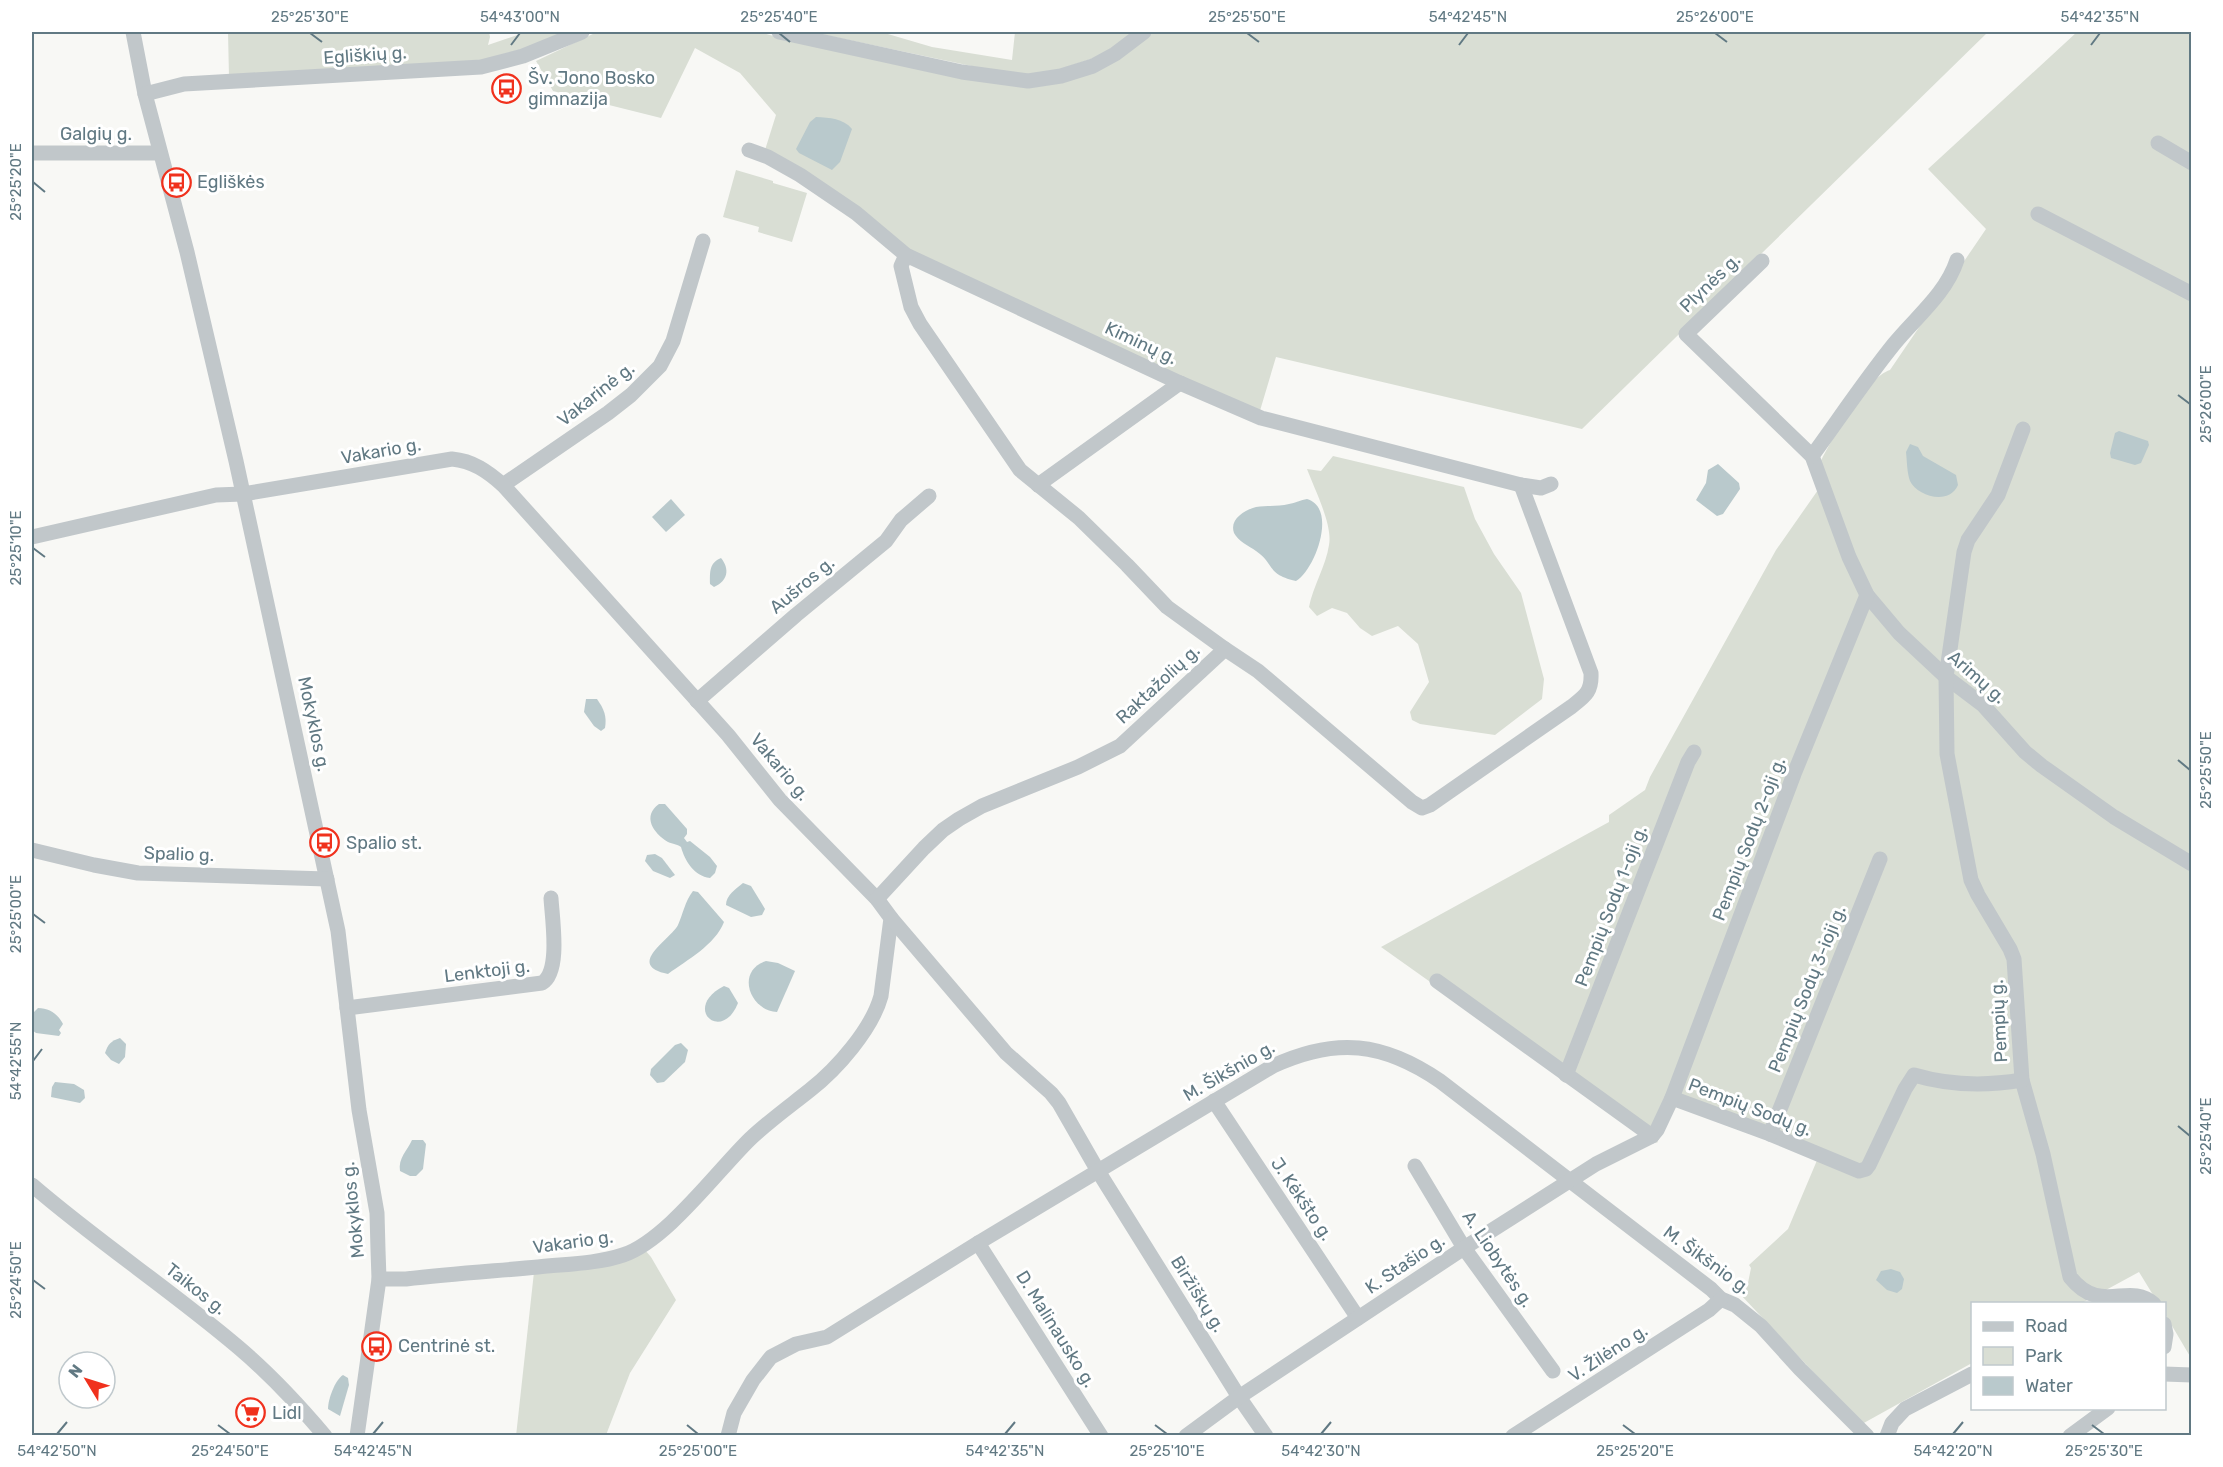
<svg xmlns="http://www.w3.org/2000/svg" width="2223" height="1467" font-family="Rubik,sans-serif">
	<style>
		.green { fill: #d9ded4 }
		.water { fill: #b9c9cc }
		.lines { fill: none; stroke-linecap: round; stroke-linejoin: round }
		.minor { stroke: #c1c7ca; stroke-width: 15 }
		.ticks { fill: none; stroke: #617983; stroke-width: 2 }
		.labels { text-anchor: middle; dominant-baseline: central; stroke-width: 6; stroke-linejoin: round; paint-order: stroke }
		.street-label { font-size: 18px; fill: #617983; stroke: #fff }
		.poi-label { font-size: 18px; fill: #617983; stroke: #fff; text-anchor: start }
		.neatline { fill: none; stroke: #617983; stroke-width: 2 }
		.ticks-label { font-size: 15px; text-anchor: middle; fill: #617983 }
	</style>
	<rect width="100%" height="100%" fill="#f8f8f5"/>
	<!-- green -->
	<g class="green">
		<path d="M228,32H489L490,37L488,45L526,32H566L526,48L482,60L229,77Z"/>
		<path d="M597,32H759L791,41L1045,86L1150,32H1988L1582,429L1276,357L1259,414L911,250L765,150L776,115L740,73L695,48L661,118L553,91L536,61Z"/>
		<path d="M811,32H881L932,47L1012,60L1015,32H1135L1123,42L1094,58L1039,76L995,71Z"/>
		<path d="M2077,32H2191V1358L2165,1314L2164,1304L2158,1303L2139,1272L2082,1303L1972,1304V1363L1862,1424L1740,1294L1748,1283L1751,1268L1749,1265L1788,1229L1818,1158L1674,1103L1657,1143L1381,947L1609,822V815L1645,790L1650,777L1776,550L1825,480L1820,463C1831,440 1867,377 1890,370L1986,229L1928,169Z"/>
		<path d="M736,170L773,181V183L807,193L792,242L758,232L759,227L723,217Z"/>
		<path d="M1333,456L1464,487L1475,519L1494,554L1521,593L1544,679L1542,699L1495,735L1420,724L1412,720L1410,712L1429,682L1418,644L1398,626L1372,636L1360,628L1347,613L1332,608L1317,616L1309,607C1313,586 1326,566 1329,545C1333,525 1314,488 1307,469L1321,471Z"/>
		<path d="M644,1249L651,1257L676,1300L630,1373L606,1435L516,1436L534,1272Z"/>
	</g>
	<!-- water -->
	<g class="water">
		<path d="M816,117C830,118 843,118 852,129L840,162L832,170L799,153L796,149L810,122Z"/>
		<path d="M2119,431L2148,441L2149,445L2141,463L2135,465L2111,458L2110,453L2115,433Z"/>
		<path d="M1910,444L1918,447L1923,456L1956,475L1958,485C1949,506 1917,496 1910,481C1907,473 1907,461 1906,452Z"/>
		<path d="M1718,464L1739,483L1740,489L1723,514L1717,516L1696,500L1706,483L1708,470Z"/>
		<path d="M671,499L685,515L666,532L652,517Z"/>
		<path d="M1307,499C1338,508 1315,570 1296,581C1266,574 1275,564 1256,551C1249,546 1238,541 1234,533C1229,519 1245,510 1256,507C1267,505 1278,507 1289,504C1295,503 1301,500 1307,499Z"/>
		<path d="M721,558C730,569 728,581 714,587L710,584C710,572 709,563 721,558Z"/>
		<path d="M586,699H597C604,709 607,716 605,728L601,731L594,726L584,712Z"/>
		<path d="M659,804H665L687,829V834L684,838L687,842L690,841L710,857L717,866L715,873L710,878C694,876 685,861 681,847C677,844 673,844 668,842C653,833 642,816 659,804Z"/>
		<path d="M655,854L662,858L675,875L670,878L653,871L645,861L647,855Z"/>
		<path d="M743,883L751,886L765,909L762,915L751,917L726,905C726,895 736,889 743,883Z"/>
		<path d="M693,891L698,892L724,922C715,945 687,960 668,974C625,965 670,940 678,925C683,914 685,901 693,891Z"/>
		<path d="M766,961L778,963L795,971L777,1012C750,1011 735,971 766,961Z"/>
		<path d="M724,986L729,988L738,1003C722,1044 681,1008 724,986Z"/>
		<path d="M38,1008C49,1008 58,1014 63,1024L59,1030L61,1033L59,1036L36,1033L32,1030V1014Z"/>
		<path d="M120,1038L126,1044L125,1057L119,1064L111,1060L105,1053C108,1044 111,1041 120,1038Z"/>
		<path d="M681,1043L688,1050L685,1062L664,1082L657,1083L650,1075L651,1069L675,1045Z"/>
		<path d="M55,1082L74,1084L84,1090L85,1098L80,1103L51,1097L52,1087Z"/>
		<path d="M412,1140H423L426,1144L423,1169L416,1176H410L400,1171C398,1158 407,1151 412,1140Z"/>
		<path d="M1891,1269L1900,1272L1904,1279L1902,1289L1897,1293L1887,1290L1876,1280L1881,1271Z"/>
		<path d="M343,1375L348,1378L349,1385L340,1416L328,1409C328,1399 335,1380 343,1375Z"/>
	</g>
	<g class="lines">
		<!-- minor -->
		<g class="minor">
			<path d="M133,32L145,94L187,252L236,461L338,931L359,1110L377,1213L378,1250L379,1279L357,1436"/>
			<path d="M779,32L962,72L1028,81L1061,76L1093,66L1115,54L1144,32"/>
			<path d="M145,94L184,84L481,67L523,56L582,32"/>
			<path d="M2158,143L2192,163"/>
			<path d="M749,150L768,157L800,175L856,213L906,255L1180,383L1261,418L1521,485L1541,488L1551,484"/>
			<path d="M32,153H160"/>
			<path d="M2038,214L2192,294"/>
			<path d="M906,255L901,266L911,307L920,324L1020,470L1079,518L1127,565L1167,607L1225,649"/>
			<path d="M1762,261L1686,334L1812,456L1849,557L1867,595L1899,633L1946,677L1983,705L2025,752L2042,766L2114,817L2192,864"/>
			<path d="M2023,429L1998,495L1968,540L1964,552L1946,677L1947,754L1971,880L1978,895L2010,949L2014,959L2022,1080L2043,1154L2070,1277C2101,1316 2128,1281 2154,1304"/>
			<path d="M1812,456C1839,419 1865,380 1894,344C1915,318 1946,294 1957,260"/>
			<path d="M503,485L608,413L631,395L660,366L673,341L703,241"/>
			<path d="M1038,485L1180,383"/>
			<path d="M32,537L216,495L243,494L452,459C473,461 487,471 503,485L728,735L780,800L877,899L891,918L881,996C872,1029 837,1069 810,1090C790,1106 769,1121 750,1139C717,1171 666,1241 623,1255C596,1264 566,1264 538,1267C494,1271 450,1274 406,1279H379"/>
			<path d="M697,701L796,615L886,541L901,520L929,496"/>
			<path d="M32,850L94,865L138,873L327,879"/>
			<path d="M877,899L924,848L943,830L959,819L982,806L1078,767L1120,746L1225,649L1258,671L1412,802L1422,808L1430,805L1571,707C1585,696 1592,692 1591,673L1521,485"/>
			<path d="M891,918L1006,1053L1051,1093L1059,1103L1098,1171L1239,1397L1266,1436"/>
			<path d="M1437,981L1652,1136L1657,1130L1672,1098L1770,1134L1859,1171L1866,1169L1869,1165L1905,1089L1914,1075C1948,1085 1987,1086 2022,1080"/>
			<path d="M347,1008L542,983C561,972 552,918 551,898"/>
			<path d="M1566,1075L1688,762L1694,752"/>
			<path d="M1672,1098L1794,774L1867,595"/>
			<path d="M1214,1101L1358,1318"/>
			<path d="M1770,1134L1880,859"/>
			<path d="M1415,1166L1464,1248L1553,1371"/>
			<path d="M32,1185C98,1242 171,1290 238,1347C270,1374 298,1404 325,1436"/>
			<path d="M978,1243L1101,1436"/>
			<path d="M2164,1324L2166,1334L2164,1347"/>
			<path d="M2164,1374L2192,1375"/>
			<path d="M728,1436L734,1413L753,1380L771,1357L796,1344L827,1337L978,1243L1273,1066C1336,1037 1383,1042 1440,1081L1711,1289L1721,1299L1735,1305L1761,1326L1800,1369L1867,1436"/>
			<path d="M1186,1436L1239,1397L1464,1248L1596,1164L1652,1136"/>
			<path d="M1513,1436L1709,1310L1721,1299"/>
			<path d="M1887,1436L1892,1423L1905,1409L1972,1374"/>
			<path d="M2070,1436L2108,1408"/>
		</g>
	</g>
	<!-- ticks -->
	<path class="ticks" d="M310,33L322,42M779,33L790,42M1247,33L1259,42M1715,33L1727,42M511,45L520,33M1459,45L1468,33M2091,45L2100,33M33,182L45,192M2178,395L2190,404M33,548L45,557M2178,760L2190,770M33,914L45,923M33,1061L42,1049M2178,1126L2190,1136M33,1280L45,1289M218,1425L230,1434M687,1425L698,1434M1155,1425L1167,1434M1623,1425L1635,1434M2092,1425L2104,1434M57,1434L67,1422M373,1434L383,1422M1005,1434L1015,1422M1321,1434L1331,1422M1953,1434L1963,1422"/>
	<!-- icons -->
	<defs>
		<symbol id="bus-ring" viewBox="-11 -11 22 22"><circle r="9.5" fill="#fff" stroke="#f0311d" stroke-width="1.5"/><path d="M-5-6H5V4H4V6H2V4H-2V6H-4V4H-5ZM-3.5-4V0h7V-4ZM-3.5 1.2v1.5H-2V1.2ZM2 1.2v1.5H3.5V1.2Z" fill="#f0311d"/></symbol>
		<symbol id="supermarket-ring" viewBox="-11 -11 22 22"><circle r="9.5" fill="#fff" stroke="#f0311d" stroke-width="1.5"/><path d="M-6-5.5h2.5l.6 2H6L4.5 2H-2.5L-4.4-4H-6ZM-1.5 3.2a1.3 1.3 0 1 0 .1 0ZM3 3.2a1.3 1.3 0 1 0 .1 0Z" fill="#f0311d"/></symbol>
	</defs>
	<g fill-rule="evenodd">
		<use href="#bus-ring" x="490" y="72" width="33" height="33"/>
		<use href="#bus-ring" x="160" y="166" width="33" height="33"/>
		<use href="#bus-ring" x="308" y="826" width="33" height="33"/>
		<use href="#bus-ring" x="360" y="1330" width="33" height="33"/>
		<use href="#supermarket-ring" x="234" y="1396" width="33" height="33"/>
	</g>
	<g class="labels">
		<!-- street labels -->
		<g class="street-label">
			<text transform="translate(365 55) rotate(-4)">Egliškių g.</text>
			<text x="96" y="134">Galgių g.</text>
			<text transform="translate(1710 283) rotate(-44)">Plynės g.</text>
			<text transform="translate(1141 343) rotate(25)">Kiminų g.</text>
			<text transform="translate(596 394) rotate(-38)">Vakarinė g.</text>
			<text transform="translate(381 451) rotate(-10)">Vakario g.</text>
			<text transform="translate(802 585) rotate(-40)">Aušros g.</text>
			<text transform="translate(1977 677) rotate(41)">Arimų g.</text>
			<text transform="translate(1158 684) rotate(-43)">Raktažolių g.</text>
			<text transform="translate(314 724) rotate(78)">Mokyklos g.</text>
			<text transform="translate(780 767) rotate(50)">Vakario g.</text>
			<text transform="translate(1749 839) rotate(-69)">Pempių Sodų 2-oji g.</text>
			<text transform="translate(179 854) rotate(2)">Spalio g.</text>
			<text transform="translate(1611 906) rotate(-69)">Pempių Sodų 1-oji g.</text>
			<text transform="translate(487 971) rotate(-7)">Lenktoji g.</text>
			<text transform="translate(1807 989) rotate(-68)">Pempių Sodų 3-ioji g.</text>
			<text transform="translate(1999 1021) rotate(-93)">Pempių g.</text>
			<text transform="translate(1229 1071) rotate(-30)">M. Šikšnio g.</text>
			<text transform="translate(1750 1107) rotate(21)">Pempių Sodų g.</text>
			<text transform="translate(1302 1199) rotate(56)">J. Kėkšto g.</text>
			<text transform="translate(353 1210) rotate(-96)">Mokyklos g.</text>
			<text transform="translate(573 1242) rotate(-8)">Vakario g.</text>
			<text transform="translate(1498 1259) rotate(56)">A. Liobytės g.</text>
			<text transform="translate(1707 1260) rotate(36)">M. Šikšnio g.</text>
			<text transform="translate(1405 1264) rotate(-34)">K. Stašio g.</text>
			<text transform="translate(196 1289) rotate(38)">Taikos g.</text>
			<text transform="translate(1198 1294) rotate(58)">Biržiškų g.</text>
			<text transform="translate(1056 1329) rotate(58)">D. Malinausko g.</text>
			<text transform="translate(1608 1353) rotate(-33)">V. Žilėno g.</text>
		</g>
		<!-- poi labels -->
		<g class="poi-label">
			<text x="528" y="78">Šv. Jono Bosko<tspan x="528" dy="21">gimnazija</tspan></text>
			<text x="197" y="182">Egliškės</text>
			<text x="346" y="843">Spalio st.</text>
			<text x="398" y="1346">Centrinė st.</text>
			<text x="272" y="1413">Lidl</text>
		</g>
	</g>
	<!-- border -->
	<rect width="2223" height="1467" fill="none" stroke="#ffffff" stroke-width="66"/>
	<!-- legend -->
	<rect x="1971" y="1302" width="195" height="108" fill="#ffffff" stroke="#c0c9cd" stroke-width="1.5"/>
	<rect x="1983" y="1322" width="30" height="9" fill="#c1c7ca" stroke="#c0c9cd" stroke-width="1.5"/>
	<text x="2025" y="1332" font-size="18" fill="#617983">Road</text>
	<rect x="1983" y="1347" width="30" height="18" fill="#d9ded4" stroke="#c0c9cd" stroke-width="1.5"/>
	<text x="2025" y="1362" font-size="18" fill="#617983">Park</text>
	<rect x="1983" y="1377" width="30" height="18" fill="#b9c9cc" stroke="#c0c9cd" stroke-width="1.5"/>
	<text x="2025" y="1392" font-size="18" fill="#617983">Water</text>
	<!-- north arrow -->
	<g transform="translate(87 1380) rotate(308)"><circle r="28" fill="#ffffff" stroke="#c0c9cd" stroke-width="1.5"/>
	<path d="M0-4.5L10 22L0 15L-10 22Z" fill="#f0311d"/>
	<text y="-9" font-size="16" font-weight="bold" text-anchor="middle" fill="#617983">N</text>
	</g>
	<rect x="33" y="33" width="2157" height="1401" class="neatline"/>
	<g class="ticks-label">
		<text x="310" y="22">25°25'30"E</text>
		<text x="520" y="22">54°43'00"N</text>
		<text x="779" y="22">25°25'40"E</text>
		<text x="1247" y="22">25°25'50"E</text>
		<text x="1468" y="22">54°42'45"N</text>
		<text x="1715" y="22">25°26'00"E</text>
		<text x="2100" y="22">54°42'35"N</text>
		<text transform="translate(16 182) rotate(-90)" y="5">25°25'20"E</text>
		<text transform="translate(2206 404) rotate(-90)" y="5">25°26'00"E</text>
		<text transform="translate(16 548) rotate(-90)" y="5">25°25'10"E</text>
		<text transform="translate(2206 770) rotate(-90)" y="5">25°25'50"E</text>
		<text transform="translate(16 914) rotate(-90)" y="5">25°25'00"E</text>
		<text transform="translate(16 1061) rotate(-90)" y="5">54°42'55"N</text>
		<text transform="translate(2206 1136) rotate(-90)" y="5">25°25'40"E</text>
		<text transform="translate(16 1280) rotate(-90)" y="5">25°24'50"E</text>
		<text x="57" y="1456">54°42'50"N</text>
		<text x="230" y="1456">25°24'50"E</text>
		<text x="373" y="1456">54°42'45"N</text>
		<text x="698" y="1456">25°25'00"E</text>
		<text x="1005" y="1456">54°42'35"N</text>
		<text x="1167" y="1456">25°25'10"E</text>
		<text x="1321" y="1456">54°42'30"N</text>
		<text x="1635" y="1456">25°25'20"E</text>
		<text x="1953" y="1456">54°42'20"N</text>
		<text x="2104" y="1456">25°25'30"E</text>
	</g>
</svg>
